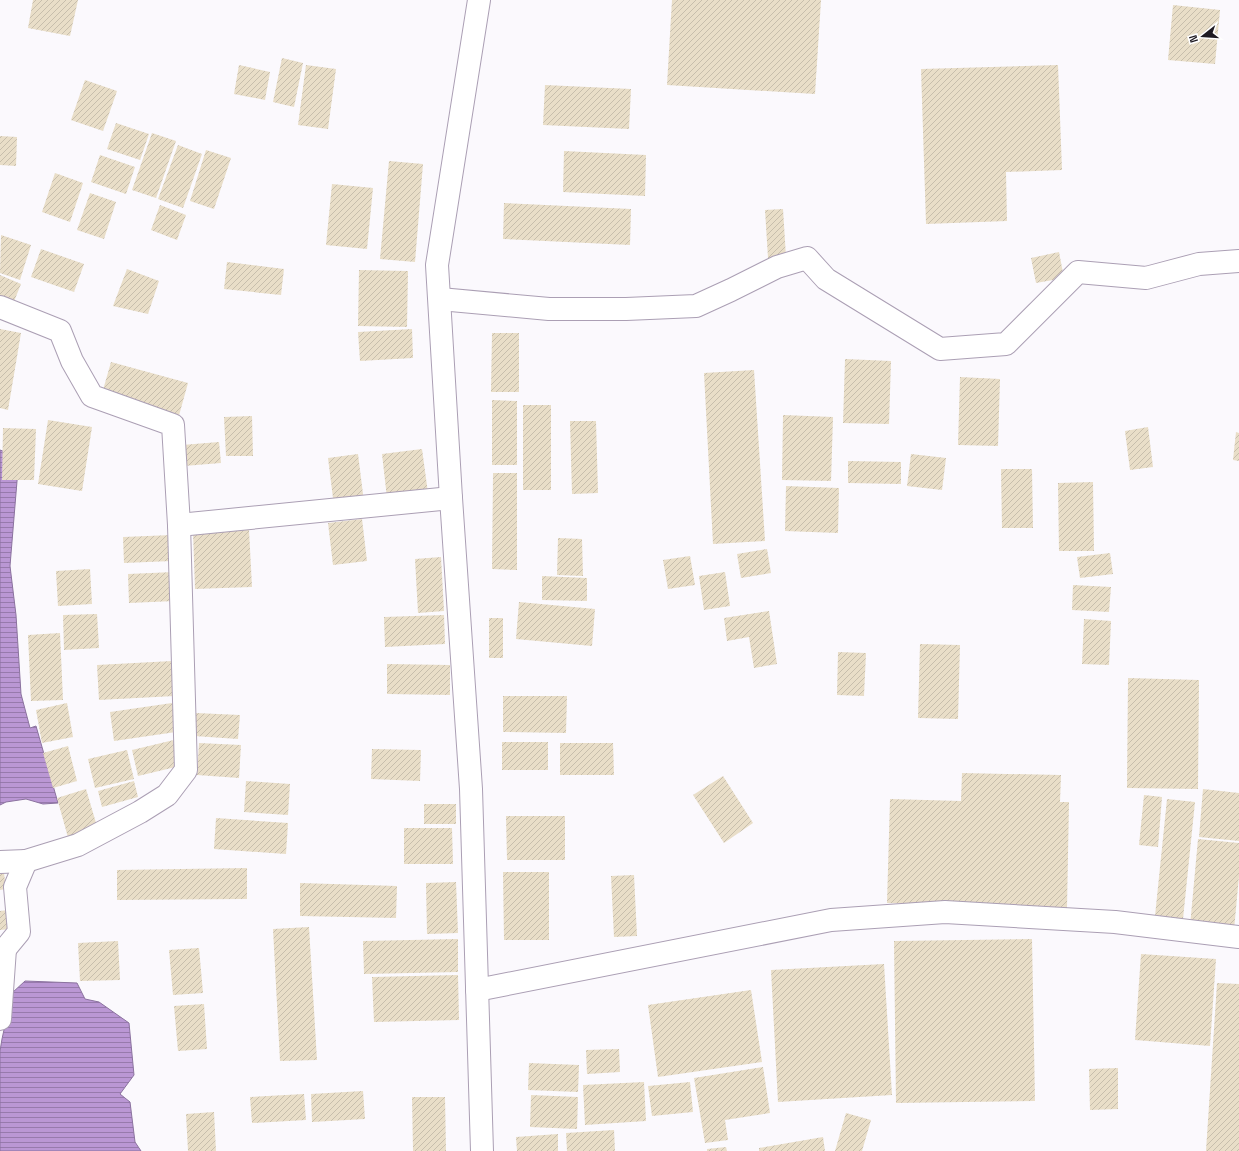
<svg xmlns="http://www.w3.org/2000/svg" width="1239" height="1151" font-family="'Space Grotesk',sans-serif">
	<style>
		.water { fill: url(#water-rules); stroke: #8b729f }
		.building { fill: url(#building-hatch) }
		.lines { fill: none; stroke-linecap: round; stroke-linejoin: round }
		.street-casing { stroke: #ab9fb4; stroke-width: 24 }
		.primary-casing { stroke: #ab9fb4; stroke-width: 24 }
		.street { stroke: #fff; stroke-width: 22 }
		.primary { stroke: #fff; stroke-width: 22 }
	</style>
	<defs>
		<pattern id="water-rules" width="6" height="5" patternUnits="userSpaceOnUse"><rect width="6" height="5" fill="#ba97d4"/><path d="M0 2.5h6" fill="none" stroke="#977aac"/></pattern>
		<pattern id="building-hatch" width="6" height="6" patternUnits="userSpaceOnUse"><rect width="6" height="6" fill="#e9dec8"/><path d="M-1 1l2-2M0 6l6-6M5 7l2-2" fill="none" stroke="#c7beac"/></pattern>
	</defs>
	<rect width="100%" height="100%" fill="#fbf9fd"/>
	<!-- water -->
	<g class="water">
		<path d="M0,450L19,457L10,566L16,615L21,694L30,728L36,726L58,803L43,804L26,799L6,802L0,805Z"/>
		<path d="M25,981L77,983L85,999L99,1002L129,1023L134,1075L120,1094L130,1102L135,1142L141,1151H0V1051L2,1039L12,993Z"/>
	</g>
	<!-- building -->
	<g class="building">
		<path d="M33,0H78L70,36L28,28Z"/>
		<path d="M672,0H821L815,94L667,85Z"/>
		<path d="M1173,5L1220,10L1215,64L1168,60Z"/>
		<path d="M282,58L303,63L294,107L273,102Z"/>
		<path d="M239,65L270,72L265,100L234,94Z"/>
		<path d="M306,65L336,69L328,129L298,125Z"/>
		<path d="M1058,65L1062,170L1006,172L1007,221L926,224L921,69Z"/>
		<path d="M85,80L117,91L103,131L71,120Z"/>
		<path d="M545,85L631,89L629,129L543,125Z"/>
		<path d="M116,123L149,134L140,160L107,149Z"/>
		<path d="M152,133L176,141L156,198L132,190Z"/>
		<path d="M0,136L17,137L16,166L0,165Z"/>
		<path d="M178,145L202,154L183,208L158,199Z"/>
		<path d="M206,150L231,158L214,209L190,201Z"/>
		<path d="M564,151L646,155L645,196L563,192Z"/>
		<path d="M100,155L135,167L126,194L91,182Z"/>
		<path d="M389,161L423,164L415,262L380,259Z"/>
		<path d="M55,173L83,183L70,222L42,212Z"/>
		<path d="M332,184L373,188L367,249L326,245Z"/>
		<path d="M90,193L116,202L104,239L77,230Z"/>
		<path d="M504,203L631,209L630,245L503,239Z"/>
		<path d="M160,205L186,215L177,240L151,230Z"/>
		<path d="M783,209L786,257L768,258L765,210Z"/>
		<path d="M1,235L31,245L20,280L0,273Z"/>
		<path d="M41,249L84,264L74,292L31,277Z"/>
		<path d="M1059,252L1064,278L1036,283L1031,258Z"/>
		<path d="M227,262L284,269L281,295L224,289Z"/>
		<path d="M127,269L159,281L148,314L113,306Z"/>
		<path d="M359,270L408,271L407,327L358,326Z"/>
		<path d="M0,275L21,284L13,304L0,298Z"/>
		<path d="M0,329L21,333L8,410L0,408Z"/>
		<path d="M412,329L413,358L360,361L358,332Z"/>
		<path d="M492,333H519V392H491Z"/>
		<path d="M845,359L891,361L889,424L843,423Z"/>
		<path d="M111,362L188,383L178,419L101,397Z"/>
		<path d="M754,370L765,541L713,544L704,373Z"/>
		<path d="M960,377L1000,379L998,446L958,445Z"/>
		<path d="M492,400L517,401V465H492Z"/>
		<rect x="523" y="405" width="28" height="85"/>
		<path d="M783,415L833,417L831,481L782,480Z"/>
		<path d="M252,416L253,456H226L224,417Z"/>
		<path d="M48,420L92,427L82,491L38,484Z"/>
		<path d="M570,421H596L598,493L572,494Z"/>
		<path d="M1148,427L1153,467L1130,470L1125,431Z"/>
		<path d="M3,428L36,429L34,480H2Z"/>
		<path d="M1236,432L1239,433V461L1233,460Z"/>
		<path d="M219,442L221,463L184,466L182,445Z"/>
		<path d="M422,449L428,493L387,498L382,454Z"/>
		<path d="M358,454L364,502L334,506L328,458Z"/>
		<path d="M911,454L946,458L942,490L907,486Z"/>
		<path d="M848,461L901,462V484L848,483Z"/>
		<path d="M1001,469H1032L1033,528H1002Z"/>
		<path d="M493,473H517V570L492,569Z"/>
		<path d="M1093,482L1094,551H1059L1058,483Z"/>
		<path d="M786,486L839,488L838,533L785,531Z"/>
		<path d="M362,519L367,561L333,565L328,523Z"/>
		<path d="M249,530L252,587L195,589L193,532Z"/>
		<path d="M172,535V561L124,563L123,537Z"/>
		<path d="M558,538L582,539L583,576L557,575Z"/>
		<path d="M767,549L771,573L741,578L737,554Z"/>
		<path d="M1110,553L1113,574L1080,578L1077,557Z"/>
		<path d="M690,556L695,585L668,589L663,560Z"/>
		<path d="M441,557L444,611L418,613L415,559Z"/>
		<path d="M90,569L92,604L58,606L56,571Z"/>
		<path d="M174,572L175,601L129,603L128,574Z"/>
		<path d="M725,572L730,606L704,610L699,576Z"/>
		<path d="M542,576L587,578V601L542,600Z"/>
		<path d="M1073,585L1111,587L1109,612L1072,610Z"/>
		<path d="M519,602L595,609L592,646L516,639Z"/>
		<path d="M769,611L777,664L754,668L749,637L727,641L724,618Z"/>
		<path d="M97,614L99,648L64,650L63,615Z"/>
		<path d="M444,615L445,644L385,647L384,617Z"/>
		<rect x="489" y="618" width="14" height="40"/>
		<path d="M1084,619L1111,621L1109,665L1082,664Z"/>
		<path d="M60,633L63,700L31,701L28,635Z"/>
		<path d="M920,644L960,645L958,719L918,718Z"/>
		<path d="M838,652L866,653L864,696L837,695Z"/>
		<path d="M172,661L175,696L99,700L97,665Z"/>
		<path d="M387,664L450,665V695L387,694Z"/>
		<path d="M1128,678L1199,680L1198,789L1127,788Z"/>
		<path d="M503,696H567L566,733L503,732Z"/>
		<path d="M67,703L73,737L42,743L36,710Z"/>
		<path d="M172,703L176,732L114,741L110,712Z"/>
		<path d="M196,713L240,715L238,739L194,736Z"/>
		<path d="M178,739L184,765L138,776L132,750Z"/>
		<rect x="502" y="742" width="46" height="28"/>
		<path d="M199,743L241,745L239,778L197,775Z"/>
		<path d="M560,743H613L614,775H560Z"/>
		<path d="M68,746L77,781L53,788L43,753Z"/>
		<path d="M372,749L421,750L420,781L371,779Z"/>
		<path d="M127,750L134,779L95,788L88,759Z"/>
		<path d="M962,773L1061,775L1060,802H1069L1067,908L887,903L890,799L961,801Z"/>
		<path d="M723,776L753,823L724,843L693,795Z"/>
		<path d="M134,781L138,797L102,807L98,791Z"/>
		<path d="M246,781L290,784L288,815L244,812Z"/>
		<path d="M86,789L99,833L69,841L57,798Z"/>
		<path d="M1203,789L1239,793V841L1199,837Z"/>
		<path d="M1144,795L1162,797L1158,847L1139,845Z"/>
		<path d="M1167,799L1195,802L1183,919L1155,916Z"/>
		<rect x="424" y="804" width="32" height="20"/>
		<path d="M506,816H565V860H507Z"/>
		<path d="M216,818L288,823L286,854L214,849Z"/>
		<path d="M404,828H452L453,864H404Z"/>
		<path d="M1198,839L1239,843V876L1234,930L1190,926Z"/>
		<path d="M0,865H3L6,889L0,890Z"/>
		<path d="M247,868V899L117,900V870Z"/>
		<path d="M503,872H549V940H504Z"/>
		<path d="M634,875L637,936L614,937L611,876Z"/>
		<path d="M456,882L458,933L427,934L426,883Z"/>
		<path d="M300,883L397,886L396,918L300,916Z"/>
		<path d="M8,910L10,929L0,930V911Z"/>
		<path d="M309,927L317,1060L280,1061L273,929Z"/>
		<path d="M458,939V972L364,974L363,941Z"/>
		<path d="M1032,939L1035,1101L896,1103L894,941Z"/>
		<path d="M118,941L120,980L80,981L78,943Z"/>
		<path d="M199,948L203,993L173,995L169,950Z"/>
		<path d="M1141,954L1216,959L1210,1046L1135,1040Z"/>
		<path d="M884,964L892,1095L778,1102L771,970Z"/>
		<path d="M458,975L459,1020L374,1022L372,977Z"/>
		<path d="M1217,983L1239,984V1151H1206Z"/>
		<path d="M751,990L762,1062L658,1077L648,1005Z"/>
		<path d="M204,1004L207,1049L178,1051L174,1006Z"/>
		<path d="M619,1049L620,1072L587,1074L586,1050Z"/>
		<path d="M529,1063L579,1065L578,1092L528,1090Z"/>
		<path d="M763,1067L770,1113L725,1120L728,1140L705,1143L694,1078Z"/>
		<path d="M1118,1068V1109L1090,1110L1089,1069Z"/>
		<path d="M644,1082L646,1121L585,1125L583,1085Z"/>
		<path d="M690,1082L693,1112L652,1116L648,1086Z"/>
		<path d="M363,1091L365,1119L312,1122L311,1094Z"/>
		<path d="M304,1094L306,1120L252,1123L250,1097Z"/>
		<path d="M531,1095L578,1097L577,1129L530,1127Z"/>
		<path d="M412,1097H445L446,1151H413Z"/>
		<path d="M214,1112L216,1151H188L186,1114Z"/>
		<path d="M846,1113L871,1120L862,1151H835Z"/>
		<path d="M614,1130L615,1151H567L566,1133Z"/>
		<path d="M558,1134V1151H517L516,1137Z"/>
		<path d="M823,1137L825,1151H759V1148Z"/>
		<path d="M726,1147L727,1151H707V1149Z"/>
	</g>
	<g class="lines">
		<defs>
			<g id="street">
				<path d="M440,299L549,309H626L696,306L731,290L777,267L807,258L826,279L940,349L1006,344L1078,272L1146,278L1199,264L1239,261"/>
				<path d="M0,307L60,331L72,361L92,396L173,425L179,525L186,770L167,795L140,812L78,845L26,861L15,887L19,932L5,949L0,950"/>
				<path d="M179,525L451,498"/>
				<path d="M0,862L26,861"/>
				<path d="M477,990L831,920L945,912L1115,922L1239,937"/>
				<path d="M0,1019L5,949"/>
			</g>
			<path id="primary" d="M479,0L437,265L451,498L471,789L482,1151"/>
		</defs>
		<!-- street casing -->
		<use href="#street" class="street-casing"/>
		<!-- primary casing -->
		<use href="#primary" class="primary-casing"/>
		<!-- street -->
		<use href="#street" class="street"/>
		<!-- primary -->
		<use href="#primary" class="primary"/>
	</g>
	<!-- north arrow -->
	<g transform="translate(1203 36) rotate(253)" stroke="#ffffff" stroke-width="3" paint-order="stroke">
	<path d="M0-3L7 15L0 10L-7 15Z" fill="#1e1a22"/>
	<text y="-6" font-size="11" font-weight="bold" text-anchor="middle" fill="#1e1a22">N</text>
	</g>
</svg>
